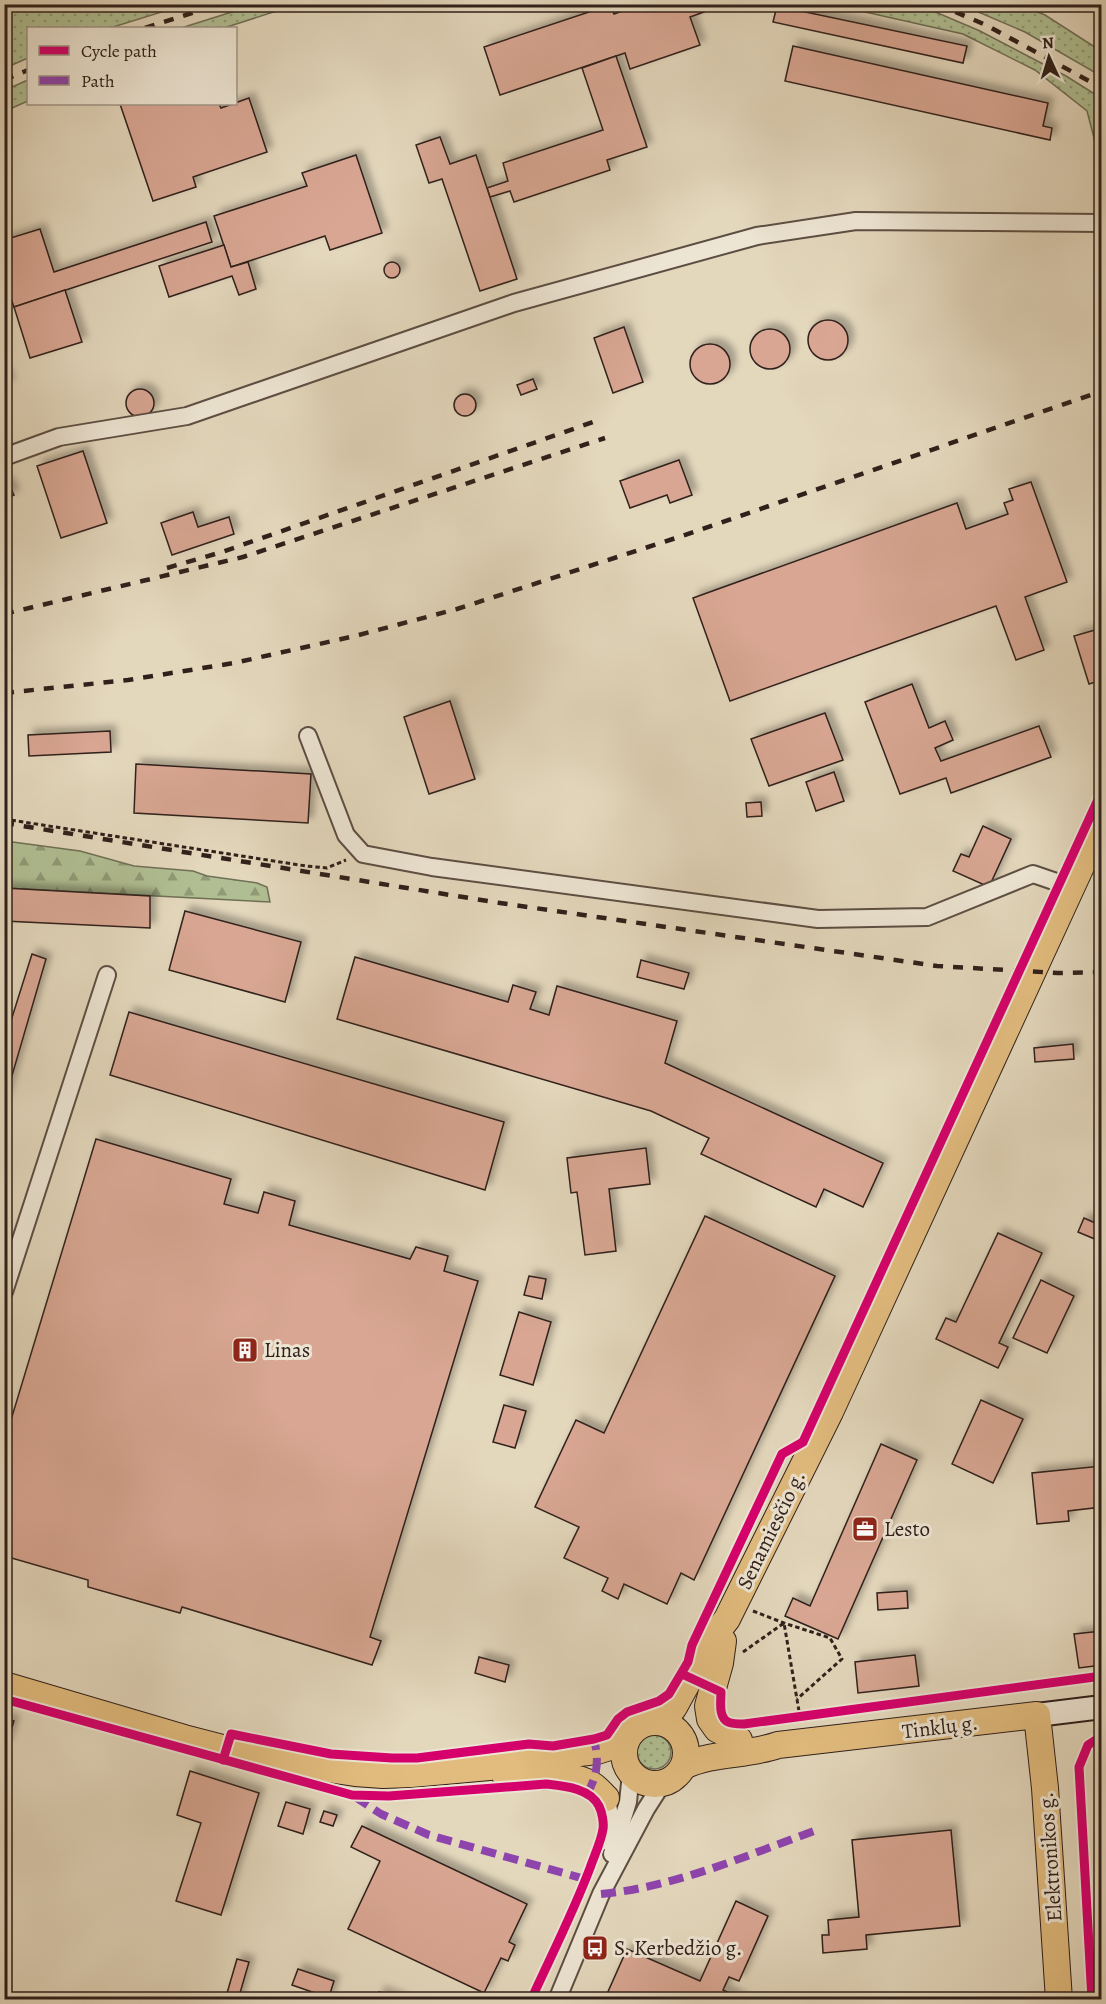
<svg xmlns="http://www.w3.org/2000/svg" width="1106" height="2004" font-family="Alegreya,serif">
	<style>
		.grass { fill: url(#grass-dots); stroke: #707057; stroke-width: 1.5 }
		.forest { fill: url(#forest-firs); stroke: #707057; stroke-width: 1.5 }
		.building { fill: #d8a692; stroke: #30201b; stroke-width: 1.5; filter: url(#shadow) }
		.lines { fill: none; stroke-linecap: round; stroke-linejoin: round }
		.minor-casing { stroke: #5d4e43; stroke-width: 20 }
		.secondary-casing { stroke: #30201b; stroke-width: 26 }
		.primary-casing { stroke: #30201b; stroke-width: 28 }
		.path { stroke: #30201b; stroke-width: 3; stroke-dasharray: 4.5 3; stroke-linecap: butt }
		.minor { stroke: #ede5d3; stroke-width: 16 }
		.secondary { stroke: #ede5d3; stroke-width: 22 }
		.primary { stroke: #e2bc7e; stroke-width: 26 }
		.rail { stroke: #30201b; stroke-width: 4.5; stroke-dasharray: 10 10; stroke-linecap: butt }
		.quiet { stroke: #8e44ad; stroke-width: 8; stroke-dasharray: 15 8; stroke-linecap: butt }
		.cycleway-casing { stroke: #ede5d3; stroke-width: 13 }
		.cycleway { stroke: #d6006c; stroke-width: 9 }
		.labels { text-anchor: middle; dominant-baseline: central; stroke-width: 6; stroke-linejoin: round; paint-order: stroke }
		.poi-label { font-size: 21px; fill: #30201b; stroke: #ede5d3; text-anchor: start }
		.street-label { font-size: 21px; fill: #30201b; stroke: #ede5d3 }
	</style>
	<defs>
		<pattern id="grass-dots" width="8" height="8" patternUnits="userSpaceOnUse" patternTransform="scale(1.5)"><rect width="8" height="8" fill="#b0bf93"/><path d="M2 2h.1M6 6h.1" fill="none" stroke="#909b77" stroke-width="1.8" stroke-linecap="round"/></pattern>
		<pattern id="forest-firs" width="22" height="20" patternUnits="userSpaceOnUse" patternTransform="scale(1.5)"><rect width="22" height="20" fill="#b0bf93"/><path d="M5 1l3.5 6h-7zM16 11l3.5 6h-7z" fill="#909b77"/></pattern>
		<filter id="shadow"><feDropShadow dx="5.5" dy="-5.5" stdDeviation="3" flood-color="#0004"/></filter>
	</defs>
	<rect width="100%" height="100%" fill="#e3d7bc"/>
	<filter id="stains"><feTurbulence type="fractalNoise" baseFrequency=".00333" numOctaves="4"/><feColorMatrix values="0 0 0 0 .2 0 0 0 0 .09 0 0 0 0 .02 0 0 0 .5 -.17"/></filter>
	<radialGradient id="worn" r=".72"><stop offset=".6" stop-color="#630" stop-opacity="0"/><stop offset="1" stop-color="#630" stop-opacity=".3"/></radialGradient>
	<!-- grass -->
	<g class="grass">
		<path d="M5,4H184V5L110,28H28V58L5,68Z"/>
		<path d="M254,5H295L224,28H181Z"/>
		<path d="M834,5H919L980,31L1066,76L1101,98V165L1087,111L1035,70L963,34Z"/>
		<path d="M962,5H1020L1045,15L1101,51V76L1025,32Z"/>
		<path d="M28,80V101L5,111V90Z"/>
		<circle cx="654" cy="1752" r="17"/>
	</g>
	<!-- forest -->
	<path class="forest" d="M5,841L80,851L134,866L193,871L207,876L257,883L267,887L270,902L5,888Z"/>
	<!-- building -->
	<g class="building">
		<path d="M642,4H701L704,12L690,17L700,45L630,69L625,53L500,95L484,47L610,5L614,14Z"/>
		<path d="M777,6L967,46L963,63L773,22Z"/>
		<path d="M793,46L1048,103L1043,126L1052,128L1050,140L785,81Z"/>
		<path d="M616,56L647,147L607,160L610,170L514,202L510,191L490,197L487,188L508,181L503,163L603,130L582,68Z"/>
		<path d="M249,98L267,152L193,177L196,187L153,201L120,104H219L221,108Z"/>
		<path d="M440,137L450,164L476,155L517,279L480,291L442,179L429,183L416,145Z"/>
		<path d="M356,155L382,233L330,250L325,236L231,267L214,216L307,186L302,173Z"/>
		<path d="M206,222L212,242L14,307L4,279V240L40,229L54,272Z"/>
		<path d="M224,245L231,267L248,262L256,289L239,295L232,276L169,297L159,266Z"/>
		<circle cx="392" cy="270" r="8"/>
		<path d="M8,290L11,298L4,300V291Z"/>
		<path d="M65,290L82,342L30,358L14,307Z"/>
		<circle cx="828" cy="340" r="20"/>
		<path d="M624,327L643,382L613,393L594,338Z"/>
		<circle cx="770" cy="349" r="20"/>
		<circle cx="710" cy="364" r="20"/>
		<path d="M4,370L9,384L4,386Z"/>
		<path d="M533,379L537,389L521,395L517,385Z"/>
		<circle cx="140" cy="403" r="14"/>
		<circle cx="465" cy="405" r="11"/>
		<path d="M83,451L107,523L61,538L37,466Z"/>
		<path d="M679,460L692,495L670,503L667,495L630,508L620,481Z"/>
		<path d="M8,482L14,495L4,499V484Z"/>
		<path d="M1031,482L1067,582L1025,597L1044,650L1016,660L996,606L730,701L693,598L957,503L966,529L1008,514L1004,503L1013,500L1009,489Z"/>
		<path d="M193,512L198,527L229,517L234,534L172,555L161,523Z"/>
		<path d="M1102,628V680L1089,684L1074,636Z"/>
		<path d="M912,684L929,728L945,721L953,740L935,748L941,761L1039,726L1051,757L951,793L946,778L900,794L865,702Z"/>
		<path d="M450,701L475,779L429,794L404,717Z"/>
		<path d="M825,713L843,760L769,786L751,739Z"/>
		<path d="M110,731L111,752L29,756L28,735Z"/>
		<path d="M136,764L311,774L308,823L134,813Z"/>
		<path d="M834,772L844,801L816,811L806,782Z"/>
		<path d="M761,802L762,816L747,817L746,803Z"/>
		<path d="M983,826L1011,839L989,887L953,871L961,854L969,857Z"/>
		<path d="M4,888L150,896V928L4,921Z"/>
		<path d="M185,911L301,942L285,1002L169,970Z"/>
		<path d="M32,954L46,959L4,1103V1043Z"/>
		<path d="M355,957L508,1002L513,985L536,992L530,1009L549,1015L557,986L677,1021L665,1063L883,1163L863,1207L824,1189L816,1207L701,1154L709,1138L651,1111L337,1019Z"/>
		<path d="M641,960L689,973L684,989L637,977Z"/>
		<path d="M129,1012L504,1122L485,1190L110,1075Z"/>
		<path d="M1073,1044L1074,1059L1035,1062L1034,1048Z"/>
		<path d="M96,1139L231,1179L224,1204L258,1213L264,1192L295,1201L289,1225L410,1259L416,1247L448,1256L444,1271L478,1281L370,1637L381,1641L372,1665L182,1607L180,1613L88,1587V1580L8,1557L10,1550L4,1548V1419L11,1420Z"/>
		<path d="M646,1148L650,1184L609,1189L616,1251L585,1255L577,1192L571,1193L567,1158Z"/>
		<path d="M705,1216L835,1276L694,1580L681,1573L667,1604L624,1584L618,1599L602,1591L608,1578L564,1558L579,1527L535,1507L576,1420L604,1433Z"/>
		<path d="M1084,1218L1102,1226V1242L1078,1232Z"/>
		<path d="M998,1233L1042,1253L999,1343L1008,1347L998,1368L936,1339L946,1318L956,1322Z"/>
		<path d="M529,1276L546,1279L542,1299L524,1295Z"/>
		<path d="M1041,1280L1074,1296L1047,1353L1013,1338Z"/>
		<path d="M519,1312L551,1322L533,1385L500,1375Z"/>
		<path d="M981,1400L1023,1419L993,1483L952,1464Z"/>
		<path d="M504,1405L526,1411L515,1448L493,1442Z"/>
		<path d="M881,1444L917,1460L838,1639L785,1616L793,1598L810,1606Z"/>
		<path d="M1102,1466V1507L1068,1511L1069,1521L1037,1524L1032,1473Z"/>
		<path d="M907,1591L908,1608L878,1610L877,1593Z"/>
		<path d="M1102,1631V1665L1079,1668L1074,1634Z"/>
		<path d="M915,1655L919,1686L858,1693L855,1662Z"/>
		<path d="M479,1657L509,1665L505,1682L475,1673Z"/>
		<path d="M4,1718L14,1721L6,1746L4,1745Z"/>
		<path d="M190,1771L259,1793L221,1915L176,1901L201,1823L177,1815Z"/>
		<path d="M286,1802L310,1809L303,1834L278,1826Z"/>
		<path d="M324,1811L337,1815L333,1826L320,1822Z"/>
		<path d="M362,1826L527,1904L509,1942L515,1945L508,1961L501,1958L484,1993L348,1929L380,1861L351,1847Z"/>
		<path d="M951,1830L960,1926L866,1935L867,1949L823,1953L822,1935H829L828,1920L859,1917L852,1840Z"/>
		<path d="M736,1901L768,1916L739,1981L729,1977L723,1990L744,2000H619L607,1994L627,1949L700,1981Z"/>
		<path d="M237,1959L249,1962L238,2000H225Z"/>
		<path d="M298,1969L334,1981L328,2000L313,1999L315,1993L292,1985Z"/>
		<path d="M379,1992L402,1999L401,2000H377Z"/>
	</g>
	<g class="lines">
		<defs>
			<g id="minor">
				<path d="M4,457L59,437L187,416L514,303L757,236L856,221L1102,223"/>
				<path d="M308,736L346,835L363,854L432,867L818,919L927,917L1033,874L1071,887"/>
				<path d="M4,1292L107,975"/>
				<path d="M606,1798C611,1814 611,1826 608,1842"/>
				<path d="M612,1854L628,1802L631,1774"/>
				<path d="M557,2000L601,1894L646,1809L662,1784"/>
			</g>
			<path id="secondary" d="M1037,1715L1102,1707"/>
			<g id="primary">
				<path d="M723,1641L720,1663L708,1706L710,1719L717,1729L739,1740"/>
				<path d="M4,1685L184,1738L269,1760L355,1773L383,1775L411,1774L523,1764L544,1757L597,1751L625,1742"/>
				<path d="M655,1721L668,1715L674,1707L712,1638L727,1619L830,1412L1102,821"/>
				<circle cx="655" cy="1753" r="31"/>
				<path d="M684,1766C713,1752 747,1756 778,1745L1037,1715L1045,1788L1059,2000"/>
				<path d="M506,1778C530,1778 572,1771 592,1785C597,1788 602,1794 606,1798"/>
			</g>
		</defs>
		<!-- minor casing -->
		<use href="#minor" class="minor-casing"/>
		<!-- secondary casing -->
		<use href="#secondary" class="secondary-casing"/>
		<!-- primary casing -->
		<use href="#primary" class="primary-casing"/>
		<!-- path -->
		<g class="path">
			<path d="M4,819L306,866L327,868L346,860"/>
			<path d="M753,1611L784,1623L830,1638L842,1659L797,1699"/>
			<path d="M743,1652L784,1623L800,1717"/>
			<path d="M750,1723L1102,1676"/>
		</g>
		<!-- minor -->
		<use href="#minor" class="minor"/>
		<!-- secondary -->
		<use href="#secondary" class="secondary"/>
		<!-- primary -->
		<use href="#primary" class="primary"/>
		<!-- rail -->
		<g class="rail">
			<path d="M937,4L986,25L1102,88"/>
			<path d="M145,28L220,4"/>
			<path d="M4,80L28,70"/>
			<path d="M4,510L10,508"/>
			<path d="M167,568L222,552L596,421"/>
			<path d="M4,614L243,557L605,438"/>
			<path d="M4,693L128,680L234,663L355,636L457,609L682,536L1102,391"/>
			<path d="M4,823L500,903L937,966L1058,973L1102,972"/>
		</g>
		<!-- quiet -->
		<g class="quiet">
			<path d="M587,1794C598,1775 599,1760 594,1739"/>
			<path d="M355,1797L381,1814L429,1835L585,1879"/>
			<path d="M601,1894C676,1887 747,1855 817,1830"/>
		</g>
		<defs>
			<g id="cycleway">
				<path d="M682,1674L721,1692C721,1701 718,1717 728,1722C732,1724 740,1724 744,1724L1102,1676"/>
				<path d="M4,1699L352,1795L389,1796L546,1784C564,1786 590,1788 599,1806C602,1812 604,1823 603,1829C601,1842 594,1856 590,1868C573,1913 551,1956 531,2000"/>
				<path d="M223,1760L231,1734L331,1754L392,1758H417L529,1744L553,1746L594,1739L607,1735L618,1719L627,1712L659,1701L669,1694L688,1662L692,1645L782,1454L803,1442L1102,791"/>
				<path d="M1092,2000L1079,1767L1088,1745L1102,1736"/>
			</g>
		</defs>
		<!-- cycleway casing -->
		<use href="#cycleway" class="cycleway-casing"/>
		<!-- cycleway -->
		<use href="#cycleway" class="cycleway"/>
	</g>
	<!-- icons -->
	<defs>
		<symbol id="building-square" viewBox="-11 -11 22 22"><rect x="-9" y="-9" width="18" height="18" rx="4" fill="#8f2418" stroke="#ede5d3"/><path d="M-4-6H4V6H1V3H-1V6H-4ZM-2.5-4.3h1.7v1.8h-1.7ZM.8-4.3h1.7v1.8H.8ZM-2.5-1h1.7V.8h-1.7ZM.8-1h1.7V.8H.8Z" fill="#fff"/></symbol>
		<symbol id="office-square" viewBox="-11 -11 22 22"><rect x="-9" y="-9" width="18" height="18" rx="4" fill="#8f2418" stroke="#ede5d3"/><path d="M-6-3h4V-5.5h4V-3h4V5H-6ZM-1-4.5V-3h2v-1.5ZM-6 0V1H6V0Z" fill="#fff"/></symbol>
		<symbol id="bus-square" viewBox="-11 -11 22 22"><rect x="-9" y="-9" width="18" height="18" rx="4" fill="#8f2418" stroke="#ede5d3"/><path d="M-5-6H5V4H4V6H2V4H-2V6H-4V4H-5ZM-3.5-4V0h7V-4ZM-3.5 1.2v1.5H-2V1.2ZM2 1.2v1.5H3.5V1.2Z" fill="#fff"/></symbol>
	</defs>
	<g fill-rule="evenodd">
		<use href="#building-square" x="230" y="1335" width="30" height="30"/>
		<use href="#office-square" x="850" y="1514" width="30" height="30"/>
		<use href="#bus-square" x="580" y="1933" width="30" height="30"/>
	</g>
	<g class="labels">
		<!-- poi labels -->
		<g class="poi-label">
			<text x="264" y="1350">Linas</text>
			<text x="884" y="1529">Lesto</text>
			<text x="614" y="1948">S. Kerbedžio g.</text>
		</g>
		<!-- street labels -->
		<g class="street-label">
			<text transform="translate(771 1530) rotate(-64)">Senamiesčio g.</text>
			<text transform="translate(940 1727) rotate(-7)">Tinklų g.</text>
			<text transform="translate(1050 1857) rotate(-94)">Elektronikos g.</text>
		</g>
	</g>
	<!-- margin -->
	<rect width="1106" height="2004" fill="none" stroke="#e3d7bc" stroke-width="24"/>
	<rect x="6" y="6" width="1094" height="1992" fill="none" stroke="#30201b" stroke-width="3"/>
	<rect x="12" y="12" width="1082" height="1980" fill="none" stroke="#30201b" stroke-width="1.5"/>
	<!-- legend -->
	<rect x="27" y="27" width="210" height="78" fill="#ede5d3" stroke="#a19689" stroke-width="1.5"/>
	<rect x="39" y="46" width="30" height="9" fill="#d6006c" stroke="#a19689" stroke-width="1.5"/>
	<text x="81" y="57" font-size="18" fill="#30201b">Cycle path</text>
	<rect x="39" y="76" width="30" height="9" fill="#8e44ad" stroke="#a19689" stroke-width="1.5"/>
	<text x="81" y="87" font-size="18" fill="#30201b">Path</text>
	<!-- north arrow -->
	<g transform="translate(1049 57) rotate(356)" stroke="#ede5d3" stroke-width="4.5" paint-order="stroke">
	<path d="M0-4.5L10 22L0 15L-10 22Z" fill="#30201b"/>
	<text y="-9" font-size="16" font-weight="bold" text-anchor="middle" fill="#30201b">N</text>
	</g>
	<rect width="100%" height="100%" filter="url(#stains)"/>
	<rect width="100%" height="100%" fill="url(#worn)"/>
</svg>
